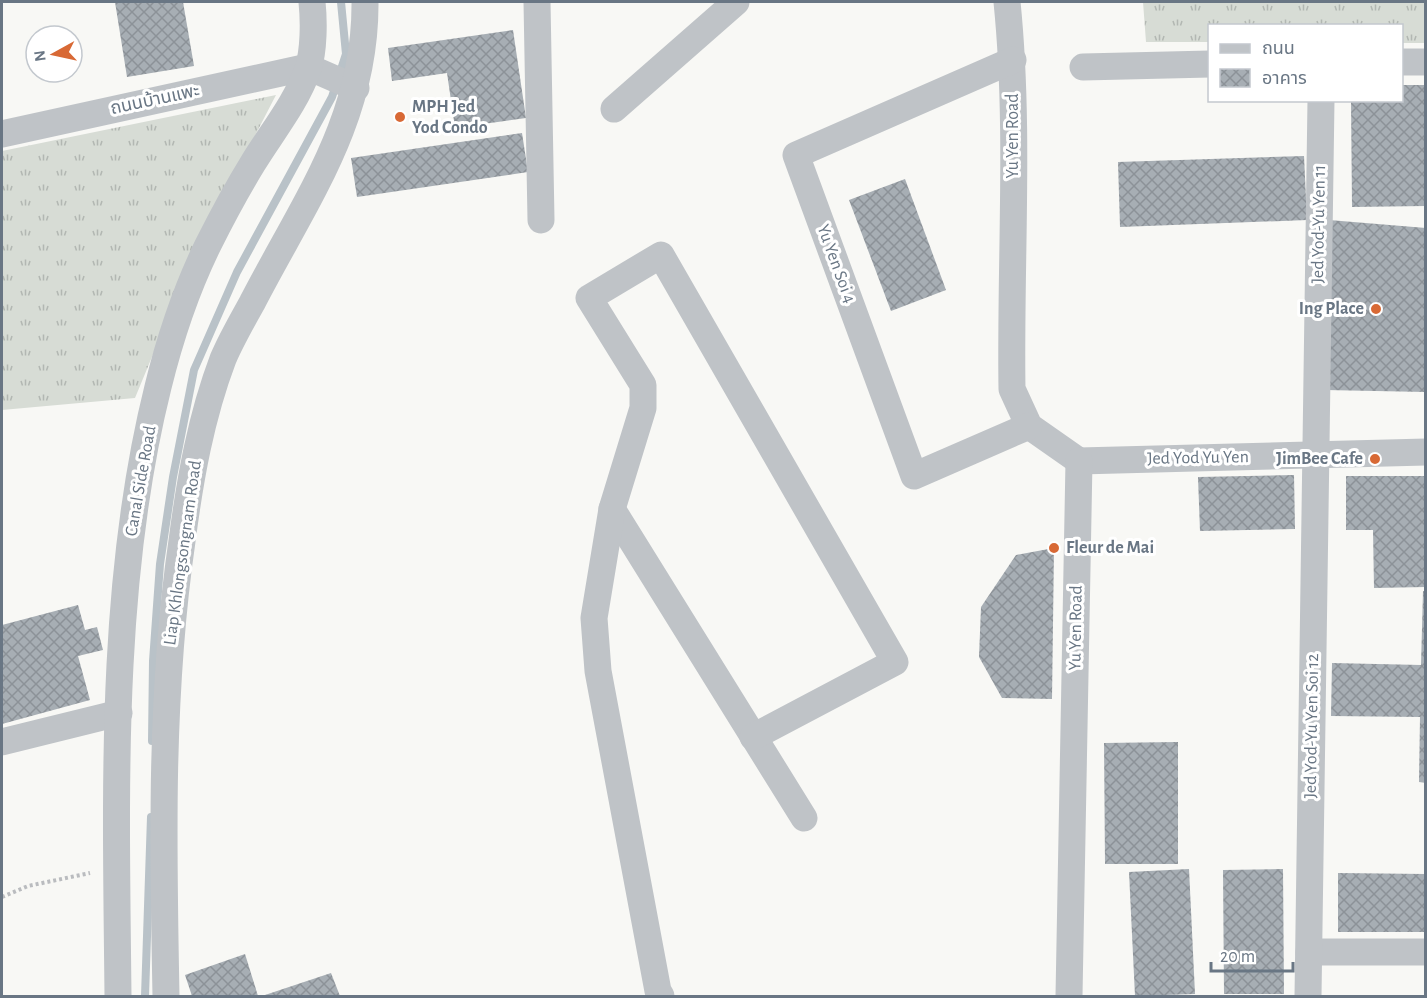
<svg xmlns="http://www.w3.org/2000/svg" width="1427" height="998" font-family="'Alegreya Sans','Noto Sans Thai',sans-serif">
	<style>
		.grass { fill: url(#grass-tufts) }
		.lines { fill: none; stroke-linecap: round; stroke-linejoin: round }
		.stream { stroke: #b9c2c8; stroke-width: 8 }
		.building { fill: url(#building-cross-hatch) }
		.path { stroke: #babcbf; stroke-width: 4; stroke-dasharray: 3 3; stroke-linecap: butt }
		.minor { stroke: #bfc3c7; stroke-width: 27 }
		.poi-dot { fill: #d86935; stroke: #fff; stroke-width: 2 }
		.labels { text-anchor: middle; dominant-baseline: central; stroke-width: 6; stroke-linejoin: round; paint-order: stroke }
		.street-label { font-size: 18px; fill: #697684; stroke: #fff }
		.poi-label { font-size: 18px; font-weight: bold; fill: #697684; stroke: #fff; text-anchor: start }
	</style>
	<defs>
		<pattern id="grass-tufts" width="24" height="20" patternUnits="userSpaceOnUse" patternTransform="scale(1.5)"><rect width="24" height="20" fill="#d7dcd5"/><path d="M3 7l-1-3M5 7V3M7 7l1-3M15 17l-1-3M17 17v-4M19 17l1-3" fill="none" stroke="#b2b7b2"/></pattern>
		<pattern id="building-cross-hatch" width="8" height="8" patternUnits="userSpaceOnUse" patternTransform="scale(1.5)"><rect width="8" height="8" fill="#a7aeb4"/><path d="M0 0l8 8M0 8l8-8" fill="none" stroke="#8c9298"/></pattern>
	</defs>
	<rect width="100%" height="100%" fill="#f8f8f5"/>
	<!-- grass -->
	<g class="grass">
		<path d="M1143,2H1425V43H1402V26H1210L1209,42H1146Z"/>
		<path d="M276,95L197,248L135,398L2,410V151Z"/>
	</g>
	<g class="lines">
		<!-- stream -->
		<g class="stream">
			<path d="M152,741L153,661L160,564L173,477L194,370L237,272L332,97L346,54L341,2"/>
			<path d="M145,996L151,817"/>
		</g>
	</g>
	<!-- building -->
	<g class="building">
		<path d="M115,2H183L194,66L127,77Z"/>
		<path d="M513,30L526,118L455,128L447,73L392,81L388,48Z"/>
		<path d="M1402,85H1426V206L1352,207L1351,100H1402Z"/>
		<path d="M522,133L528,172L357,197L351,158Z"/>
		<path d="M1304,156L1307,220L1120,227L1118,162Z"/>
		<path d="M905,179L946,290L891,311L849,200Z"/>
		<path d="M1329,220L1426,228V392L1325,390Z"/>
		<path d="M1294,475L1295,529L1200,531L1198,477Z"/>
		<path d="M1346,476H1426V587L1374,588L1373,530H1346Z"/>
		<path d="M1054,548L1052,699L1002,698L979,657L981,607L1016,555Z"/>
		<path d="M1423,591H1426V783L1419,782L1420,717L1331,716L1332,663L1421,665Z"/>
		<path d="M78,605L85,630L97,627L103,650L78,656L90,700L2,724V625Z"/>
		<path d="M1178,742V864H1105L1104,743Z"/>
		<path d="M1189,869L1195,994L1135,996L1129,872Z"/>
		<path d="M1283,869L1284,994H1224L1223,870Z"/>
		<path d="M1338,873L1426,874V932H1338Z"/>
		<path d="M245,954L258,996H192L185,975Z"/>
		<path d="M331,973L340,996H262Z"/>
	</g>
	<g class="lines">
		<!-- path -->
		<path class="path" d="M2,897L28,886L90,873"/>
		<!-- minor -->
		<g class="minor">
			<path d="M537,2L541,220"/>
			<path d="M1007,2C1020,130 1010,260 1012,389L1029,426L1079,461"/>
			<path d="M1013,60L796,155L914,476L1029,426"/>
			<path d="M1402,62H1426"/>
			<path d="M1083,67L1210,64"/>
			<path d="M614,109L736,2"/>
			<path d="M2,134L308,67L356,88"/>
			<path d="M1079,461L1426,452"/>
			<path d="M612,509L804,818"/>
			<path d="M2,742L119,713"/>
			<path d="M1309,952H1426"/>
			<path d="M118,996C116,795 109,583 158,387C170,338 186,290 208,245C222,217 237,189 253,163C272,132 296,103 308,69C314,50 314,21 312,2"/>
			<path d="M166,996C163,844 160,692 182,541C190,479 201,417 223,359C231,340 242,321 252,303C304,202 366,120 365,2"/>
			<path d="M661,996L658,991L598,671L594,618L612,509L643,408V385L589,298L661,255L895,662L753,737"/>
			<path d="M1069,996L1079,461"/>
			<path d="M1308,996L1321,100"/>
		</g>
	</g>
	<!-- markers -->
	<g class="poi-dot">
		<circle cx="400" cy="117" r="6"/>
		<circle cx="1376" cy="309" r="6"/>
		<circle cx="1375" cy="459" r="6"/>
		<circle cx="1054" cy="548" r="6"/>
	</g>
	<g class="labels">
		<!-- street labels -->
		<g class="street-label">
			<text transform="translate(155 100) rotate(-12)">ถนนบ้านแพะ</text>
			<text transform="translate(1013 136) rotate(-90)">Yu Yen Road</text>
			<text transform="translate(1319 224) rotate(-89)">Jed Yod-Yu Yen 11</text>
			<text transform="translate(836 264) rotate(70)">Yu Yen Soi 4</text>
			<text transform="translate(1198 458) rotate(-1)">Jed Yod Yu Yen</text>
			<text transform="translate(141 481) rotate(-80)">Canal Side Road</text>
			<text transform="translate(183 553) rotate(-82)">Liap Khlongsongnam Road</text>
			<text transform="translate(1076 628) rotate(-89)">Yu Yen Road</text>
			<text transform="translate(1312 726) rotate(-89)">Jed Yod-Yu Yen Soi 12</text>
		</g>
		<!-- poi labels -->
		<g class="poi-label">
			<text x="412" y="107">MPH Jed<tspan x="412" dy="21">Yod Condo</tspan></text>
			<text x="1364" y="309" text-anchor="end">Ing Place</text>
			<text x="1363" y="459" text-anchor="end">JimBee Cafe</text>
			<text x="1066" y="548">Fleur de Mai</text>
		</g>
	</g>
	<!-- border -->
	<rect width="1427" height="998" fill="none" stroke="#697684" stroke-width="6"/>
	<!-- legend -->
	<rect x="1208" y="24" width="195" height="78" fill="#ffffff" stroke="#c3c8ce" stroke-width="1.5"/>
	<rect x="1220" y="44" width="30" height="9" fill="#bfc3c7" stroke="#c3c8ce" stroke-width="1.5"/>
	<text x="1262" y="54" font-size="18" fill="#697684">ถนน</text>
	<rect x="1220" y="69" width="30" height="18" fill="url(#building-cross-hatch)" stroke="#c3c8ce" stroke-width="1.5"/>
	<text x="1262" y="84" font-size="18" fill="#697684">อาคาร</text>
	<!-- north arrow -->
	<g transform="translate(54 54) rotate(262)"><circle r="28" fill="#ffffff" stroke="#c3c8ce" stroke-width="1.5"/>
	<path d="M0-4.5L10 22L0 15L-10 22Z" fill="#d86935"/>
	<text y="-9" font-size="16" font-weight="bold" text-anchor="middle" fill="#697684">N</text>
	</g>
	<!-- scale -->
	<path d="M1211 962v9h82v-9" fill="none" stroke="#697684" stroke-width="3"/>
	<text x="1220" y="962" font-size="18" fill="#697684" stroke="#ffffff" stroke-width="4.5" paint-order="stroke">20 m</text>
</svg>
